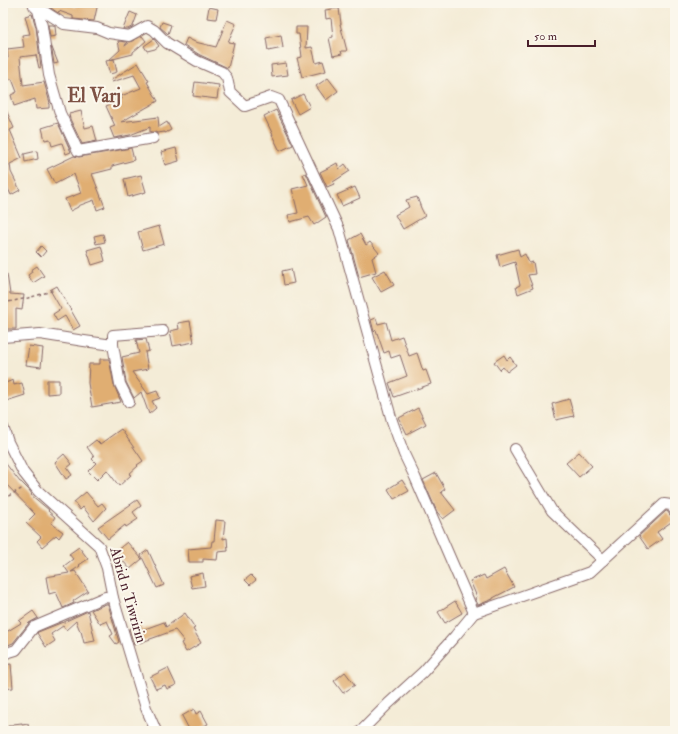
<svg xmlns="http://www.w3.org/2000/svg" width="678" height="734" font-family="'IM FELL Double Pica',serif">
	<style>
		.building { fill: #e0ae72 }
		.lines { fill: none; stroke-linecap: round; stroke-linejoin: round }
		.minor-casing { stroke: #866767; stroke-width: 12 }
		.path { stroke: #866767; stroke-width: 1.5; stroke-dasharray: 3 3; stroke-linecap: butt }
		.minor { stroke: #fff; stroke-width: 10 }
		.labels { text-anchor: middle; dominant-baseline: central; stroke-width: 4; stroke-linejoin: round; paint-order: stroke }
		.street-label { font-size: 15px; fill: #4a1f2b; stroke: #fbf7ec }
		.district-label { font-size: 19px; font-weight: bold; fill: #7e5144; stroke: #fbf7ec }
	</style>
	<rect width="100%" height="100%" fill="#fbf7ec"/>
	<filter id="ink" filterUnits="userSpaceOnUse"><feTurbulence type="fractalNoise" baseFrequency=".025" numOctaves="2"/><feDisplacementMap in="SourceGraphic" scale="8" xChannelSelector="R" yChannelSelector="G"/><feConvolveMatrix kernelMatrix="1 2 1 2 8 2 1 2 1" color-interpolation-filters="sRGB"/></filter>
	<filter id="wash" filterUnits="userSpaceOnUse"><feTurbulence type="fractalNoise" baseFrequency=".012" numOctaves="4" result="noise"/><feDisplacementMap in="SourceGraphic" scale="16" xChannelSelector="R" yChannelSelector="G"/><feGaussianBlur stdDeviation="0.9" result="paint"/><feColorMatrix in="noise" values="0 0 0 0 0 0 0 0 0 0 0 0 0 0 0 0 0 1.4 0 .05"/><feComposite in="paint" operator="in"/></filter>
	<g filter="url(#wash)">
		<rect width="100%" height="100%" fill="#f4ecd7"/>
		<g id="blocks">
			<!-- building -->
			<g class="building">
				<path d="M44,3H65L76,7V3H98L94,21L73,19V16L59,11L58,13Z"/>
				<path d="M209,7L218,9L216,19L207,18Z"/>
				<path d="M339,8L341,24H340L347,51H341L342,54L333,56L329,38L333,37L331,18L326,19L325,10Z"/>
				<path d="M130,12L137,15L133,26L128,29H123Z"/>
				<path d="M32,14L36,27L41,67L39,68L36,55L20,57L23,85L44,82L50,103L49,104V108L36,109L35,99L14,106L11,95L17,92L12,79H8L7,70H4L3,61V59L8,58L7,49L24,47L22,35L30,34L25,16Z"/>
				<path d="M227,20L236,24L228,42L234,43L228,68L200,55L184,45L187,38L195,42L216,47Z"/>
				<path d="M162,22L171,25L168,34L160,27Z"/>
				<path d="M48,25H53L55,26L56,36L50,37Z"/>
				<path d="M296,27H307L306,48L312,47L316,63L323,61L326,71L302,77L297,58L302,57L299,34H296Z"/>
				<path d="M281,35L283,48L268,51L266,38Z"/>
				<path d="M142,36L146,41L133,52V54L109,60L120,50L118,41L127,42L125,46L130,42Z"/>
				<path d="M154,39L159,46L155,49L147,51L144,46Z"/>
				<path d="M51,45L58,63L54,64Z"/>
				<path d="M114,59L117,72L110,74L106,61Z"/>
				<path d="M138,63L149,81L147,82L158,101L121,122L158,117L159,127L167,122L171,130L165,133V132L157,133L155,132H150V127L130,135L114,138L110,128L115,126L106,106L122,99L121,96L141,88L134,75L112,82L111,80Z"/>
				<path d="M286,63L288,75L272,77L271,65Z"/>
				<path d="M328,78L338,91L326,100L316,86Z"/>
				<path d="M195,82L219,85L217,99L193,96Z"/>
				<path d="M303,94L310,107L298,114L291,100Z"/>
				<path d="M3,103L14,128L10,130L22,158L10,164L11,172L20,190L11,195L3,178Z"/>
				<path d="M276,110L293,145L280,151L272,135H273L264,116Z"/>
				<path d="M81,111L85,128L93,126L97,141L82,144L70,119L69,114Z"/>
				<path d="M58,123L71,152L66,154L62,143L52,146L50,139L45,140L42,128Z"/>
				<path d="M131,148L134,160L112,166V169L92,174L105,207L97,210L94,200L78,206V207L70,211L65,199L81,193L74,174L55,184L47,169L74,156L79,157Z"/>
				<path d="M176,148L179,161L165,165L161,152Z"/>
				<path d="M37,151L38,159L25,162L24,154Z"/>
				<path d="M337,163L339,169L345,164L350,171L333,182L334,184L327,187L320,172L328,168Z"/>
				<path d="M306,173L326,217L314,225L309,217L290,222L288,215L298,213L292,189L308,185L303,174Z"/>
				<path d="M141,175L146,192L128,197L124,179Z"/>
				<path d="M355,187L360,198L342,206L337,195Z"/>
				<path d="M417,197L421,208L425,216L403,229L395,215L409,207L406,200Z"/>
				<path d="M159,226L164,244L143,250L138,232Z"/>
				<path d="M103,234L105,242L96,244L94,236Z"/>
				<path d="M360,234L366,245L370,242L379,253L372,258L376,272L359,277L349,240Z"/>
				<path d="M41,246L46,251L41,257L36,252Z"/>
				<path d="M101,246L105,261L92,265L87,250Z"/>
				<path d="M518,249L520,257L525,254L529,263L533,262L535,274L528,275L533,288L518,294L516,287L520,285L515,262L500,267L497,255Z"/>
				<path d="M37,266L44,276L33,283L28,275L32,272L31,270Z"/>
				<path d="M291,269L294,283L284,285L282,271Z"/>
				<path d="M385,270L394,285L381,292L372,277Z"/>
				<path d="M3,274H7L10,294L24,295L22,310L16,309V329H3Z"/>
				<path d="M57,286L80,326L73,330L65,316L57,321L53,314L61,309L50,290Z"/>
				<path d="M376,318L378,324L386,322L391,340L402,336L409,356L417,353L423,371L426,370L431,384L394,397L389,383L407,376L400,355L391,358L389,351L384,353L376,330L374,332L371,320Z"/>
				<path d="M190,321L194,342L173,346L170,331L179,329L178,323Z"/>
				<path d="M146,339L149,351L145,352L148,369L132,372L148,394L157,391L160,398L152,401L156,408L149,414L141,392L134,398L126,382L122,357L139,353L136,340Z"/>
				<path d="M29,346L43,348L41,367L26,365Z"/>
				<path d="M504,355L507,360L510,357L516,365L507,372L503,367L500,370L494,362Z"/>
				<path d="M100,359H109L114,385L121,402L92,407L88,383L89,364H100Z"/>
				<path d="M13,380L14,385L22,383L25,395L6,401L3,394V384Z"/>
				<path d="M47,380H59V393L47,394Z"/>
				<path d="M569,399L574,416L556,420L552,404Z"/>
				<path d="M418,408L426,424L407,434L399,418Z"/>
				<path d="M121,429L143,461L137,465L138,466L129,474L131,475L119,486L107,470L97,480L88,471L96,463L92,459L94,457L87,447L96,440L100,444Z"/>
				<path d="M579,452L592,466L579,477L566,463Z"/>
				<path d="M64,454L72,464L67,468L72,475L66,479L55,462Z"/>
				<path d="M3,460L20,482H21L29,490L32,494L31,495L49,510L48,511L55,517L51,523L63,532L59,538L56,535L42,547L37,541L41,537L26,523L35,514L3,481Z"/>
				<path d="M436,473L445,489L441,492L455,510L443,519L437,512L423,480Z"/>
				<path d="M402,480L409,491L394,499L388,489Z"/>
				<path d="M86,492L98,506L102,503L106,508L94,521L83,507L80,510L74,502Z"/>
				<path d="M137,500L141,506L133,512L138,519L126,527L125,525L108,539L98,527Z"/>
				<path d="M666,511H667L674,520L657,532L662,539L648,549L639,536Z"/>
				<path d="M216,520L225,521L223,539L227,538L228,551L218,552L217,560L203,559V562H189L188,549L211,547L212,541H214Z"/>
				<path d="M127,542L142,559L130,569L115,552Z"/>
				<path d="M79,547L88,559L79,565L80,566L71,572L75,571L88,591L73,601L74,603L63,608L56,592L49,594L46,577L69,573L64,566L73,559L69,554Z"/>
				<path d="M148,550L164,585L157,588L141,555Z"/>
				<path d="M504,569L514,587L493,598V599L478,605L475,598L477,597L470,581L484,575L486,579Z"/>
				<path d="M203,573L205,586L192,588L189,576Z"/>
				<path d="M251,575L256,580L250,585L245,580Z"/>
				<path d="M455,601L462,613L445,623L438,612Z"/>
				<path d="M106,604H108L119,642L116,644L110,636L113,634L107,621L100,624L91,610Z"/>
				<path d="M33,611L38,618L29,623L13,643L3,647V634L21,623L19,621Z"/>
				<path d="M88,611L95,641L84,643L81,631H80L76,621L66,630L63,626L51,634L55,641L46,647L37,633L38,632L63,622V623L66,621Z"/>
				<path d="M185,613L195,628L193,629L201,643L186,652L181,643L184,641L175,630L134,645L129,629L140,625L142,630L164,622L166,627Z"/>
				<path d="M11,664L13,688L3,689V665Z"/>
				<path d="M168,668L176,685L167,689L165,685L156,689L150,677Z"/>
				<path d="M345,672L355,685L343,693L334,681Z"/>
				<path d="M194,709L196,714L201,711L208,724L194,731H190L182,716Z"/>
				<path d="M22,723V725L28,724L29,731H8V726H13V724Z"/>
			</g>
		</g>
	</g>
	<g filter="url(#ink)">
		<use href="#blocks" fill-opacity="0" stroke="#866767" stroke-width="1"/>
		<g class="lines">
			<defs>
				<g id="minor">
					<path d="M33,3L42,10L64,24L97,28L109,33L129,36L147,26L154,30L167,43L197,61L222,72L227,78L230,92L245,106L271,97L279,100L339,229L392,421L404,454L415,477L474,613"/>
					<path d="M34,6L38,10L42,26L49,75L60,113L78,151L112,145L153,138"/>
					<path d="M3,337L40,334L84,341L113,345L120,384L129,402"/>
					<path d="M113,345V335L163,331"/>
					<path d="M3,427L8,442L23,472L38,491L99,546L107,568L113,598L146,708L156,731"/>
					<path d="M515,449L552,511L603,560"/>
					<path d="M3,654L16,650L34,627L105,597L113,598"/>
					<path d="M361,731L388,704L423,672L455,636L474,613L590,572L603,560L664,504L671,505L675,511"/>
				</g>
			</defs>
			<!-- minor casing -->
			<use href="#minor" class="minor-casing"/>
			<!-- path -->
			<g class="path">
				<path d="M3,303L28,298L55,290"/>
				<path d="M3,499L23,488"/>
			</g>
			<!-- minor -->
			<use href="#minor" class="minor"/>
		</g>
	</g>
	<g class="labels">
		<!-- street labels -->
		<g class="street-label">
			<text transform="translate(128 595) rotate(74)">Abrid n Tiwririn</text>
		</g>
		<!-- district labels -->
		<g class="district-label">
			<text x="94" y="96">El Varj</text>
		</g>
	</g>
	<!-- margin -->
	<rect width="678" height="734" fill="none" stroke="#fbf7ec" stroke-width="16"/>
	<!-- scale -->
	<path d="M528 40v6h67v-6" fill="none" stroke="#4a1f2b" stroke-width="2"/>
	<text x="534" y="40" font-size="12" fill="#4a1f2b" stroke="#fbf7ec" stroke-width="3" paint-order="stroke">50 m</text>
</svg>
